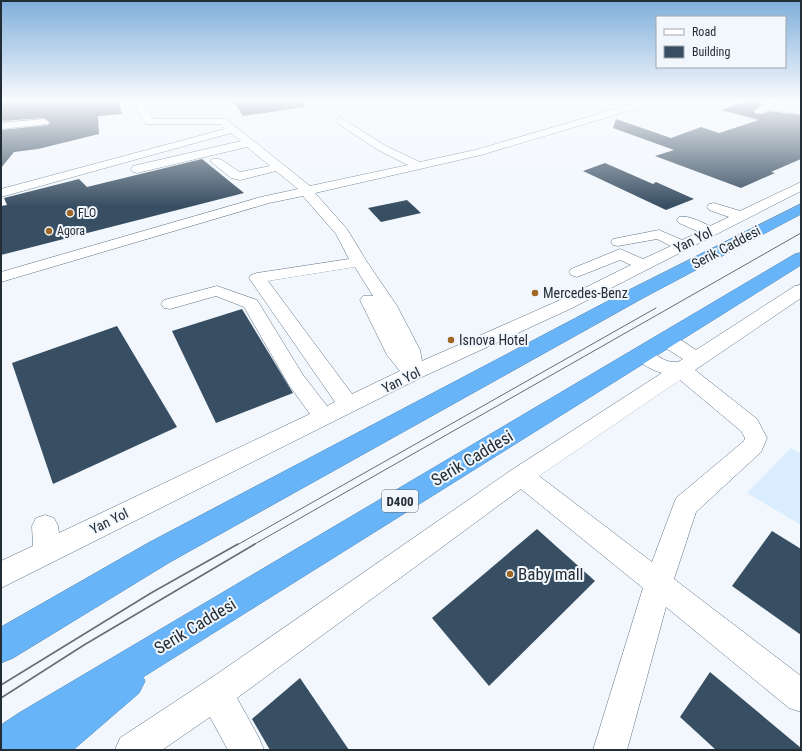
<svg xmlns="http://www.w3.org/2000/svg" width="802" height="751" font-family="'Roboto Condensed',sans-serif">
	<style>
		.built { fill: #d9edff }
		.building { fill: #384e62 }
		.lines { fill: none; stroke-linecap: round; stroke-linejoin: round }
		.minor-casing { stroke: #5c7489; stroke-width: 1 }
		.highway-casing { stroke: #5085b4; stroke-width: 1 }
		.minor { fill: #fff; fill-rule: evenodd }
		.highway { fill: #68b4f8; fill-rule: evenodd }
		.tram-far1 { stroke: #646d74; stroke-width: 1 }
		.tram { stroke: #646d74; stroke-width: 1.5 }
		.poi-dot { fill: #9f6723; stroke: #f1f7fc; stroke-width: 1.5 }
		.labels { text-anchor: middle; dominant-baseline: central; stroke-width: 4; stroke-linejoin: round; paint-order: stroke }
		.far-poi-label { font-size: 12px; fill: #232d36; stroke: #f1f7fc; text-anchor: start }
		.shield { fill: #f1f7fc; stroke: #616a71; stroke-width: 1 }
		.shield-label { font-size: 13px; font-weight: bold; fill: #232d36 }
		.street-label { font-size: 14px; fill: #232d36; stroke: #f1f7fc }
		.poi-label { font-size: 14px; fill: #232d36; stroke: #f1f7fc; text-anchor: start }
		.near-street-label { font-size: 17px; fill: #232d36; stroke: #f1f7fc }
		.near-poi-label { font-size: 17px; fill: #232d36; stroke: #f1f7fc; text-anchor: start }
	</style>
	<rect width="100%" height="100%" fill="#f1f7fc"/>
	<!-- built -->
	<path class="built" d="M791,448L801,454V525L747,493Z"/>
	<!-- building -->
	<g class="building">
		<path d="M7,101H119L122,114L98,116L99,134L38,149L14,152L1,168V130L48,125L50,122L44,118L1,121V106Z"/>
		<path d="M233,101H305V107L243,116Z"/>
		<path d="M746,101L762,104L753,111L756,114H763L769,111L801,115V159L771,172L775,173L741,188L655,156L674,150L613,128L616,119L671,138L701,127L719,133L759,120L721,110Z"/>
		<path d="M202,159L244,193L1,255V206L7,205L4,198L79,179L87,187Z"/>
		<path d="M605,163L653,184L656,182L694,199L666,210L583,171Z"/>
		<path d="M407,200L421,213L381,222L368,208Z"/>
		<path d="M242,309L293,393L216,423L172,331Z"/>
		<path d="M117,326L177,427L53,484L12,363Z"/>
		<path d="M537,529L595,581L489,686L432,618Z"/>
		<path d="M772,531L801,549V635L732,586Z"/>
		<path d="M710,672L801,748V750H716L680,717Z"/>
		<path d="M300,678L349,750H270L252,719Z"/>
	</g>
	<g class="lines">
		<defs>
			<g id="minor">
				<path d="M134,101H142L153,119H226L310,186L408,165L378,150L337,123L336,121L337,119L341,118L386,146L420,162L475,150L643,101H656L655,103L481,155L315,193L347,229L367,262L397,306L420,350L422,361L558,301L631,265L620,260L577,277L571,275L569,272L571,269L620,249L643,259L671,246L657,239L618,246L613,245L611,242L613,239L659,230L682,240L699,232L679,223L677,220L679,217C689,215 701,222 710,226L729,217L709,210L707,207L709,204L714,203L740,211L801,182V191L570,309L420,378L1,588V561L33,546L32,526L36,518L45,515L54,518L58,526L59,533L310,414L289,385L244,307L216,296L170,309L164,308L161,304L164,300L217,286L257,300L303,375L327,406L335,402L249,278L251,275L257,273L349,259L336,234L303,196L269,203L1,282V272L261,197L298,189L276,171L240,180L231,178L210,161L212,159C222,156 231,168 240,172L270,166L247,147L137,173L133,172L131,169L133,166L241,141L231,133L1,197V189L225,129L220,124H146L138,112ZM355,267L373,296H363L360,300L387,355L400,371L352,394L268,281Z"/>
				<path d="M767,103L801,108V114L769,109L762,113H756L754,111Z"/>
				<path d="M44,119L49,122L48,124L1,129V123Z"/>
				<path d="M801,285V298L695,370L757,419L767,438L761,452L696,512L674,579L801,676V712L789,708L666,607L627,750H593L643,588L521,489L237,698L259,738L264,750H228L210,717L162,750H115L120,738L217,674L513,469L662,373C651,370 639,363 633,354L636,350C652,345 653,355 665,360C669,362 674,362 678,362L683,359L659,344L657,340L659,336C673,332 685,343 696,350L795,286ZM680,380L741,431L745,438L744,441L676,498L652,562L539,476Z"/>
			</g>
			<g id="highway">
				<path d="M801,204V214L643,298L170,562L13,658L1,663V627L150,542L629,290Z"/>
				<path d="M801,253V265L143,677L145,681L139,693L73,750H1V725L19,713L795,254Z"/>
			</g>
		</defs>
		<!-- minor casing -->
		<use href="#minor" class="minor-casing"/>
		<!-- highway casing -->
		<use href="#highway" class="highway-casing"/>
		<!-- minor -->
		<use href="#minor" class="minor"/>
		<!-- highway -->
		<use href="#highway" class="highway"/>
		<!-- tram-far1 -->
		<g class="tram-far1">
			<path d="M237,545L656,308"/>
			<path d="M253,545L801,233"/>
		</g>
		<!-- tram -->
		<g class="tram">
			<path d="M1,685L151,593L238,544"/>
			<path d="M1,698L84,645L255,544"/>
		</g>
	</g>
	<!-- sky -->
	<linearGradient id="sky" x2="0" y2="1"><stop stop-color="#7faeda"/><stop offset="0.49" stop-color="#f9fbfe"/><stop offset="1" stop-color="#f9fbfe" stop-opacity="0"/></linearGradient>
	<rect width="802" height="206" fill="url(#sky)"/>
	<!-- markers -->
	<g class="poi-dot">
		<circle cx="70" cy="213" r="4"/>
		<circle cx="49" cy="231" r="4"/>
		<circle cx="535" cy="293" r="4"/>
		<circle cx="451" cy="340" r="4"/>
		<circle cx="510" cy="574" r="4"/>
	</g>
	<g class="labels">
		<!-- far-poi labels -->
		<g class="far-poi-label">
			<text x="78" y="213">FLO</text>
			<text x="57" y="231">Agora</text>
		</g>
		<!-- shield labels -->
		<rect class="shield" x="382" y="490" width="36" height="22" rx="3"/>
		<g class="shield-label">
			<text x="400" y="501">D400</text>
		</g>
		<!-- street labels -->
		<g class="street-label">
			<text transform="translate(693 240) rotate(-26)">Yan Yol</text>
			<text transform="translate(726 247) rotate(-28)">Serik Caddesi</text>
			<text transform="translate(401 380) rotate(-26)">Yan Yol</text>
			<text transform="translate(109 521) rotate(-26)">Yan Yol</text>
		</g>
		<!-- poi labels -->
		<g class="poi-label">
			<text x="543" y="293">Mercedes-Benz</text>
			<text x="459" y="340">Isnova Hotel</text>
		</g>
		<!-- near-street labels -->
		<g class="near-street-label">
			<text transform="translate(472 458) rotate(-31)">Serik Caddesi</text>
			<text transform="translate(195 626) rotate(-31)">Serik Caddesi</text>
		</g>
		<!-- near-poi labels -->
		<g class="near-poi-label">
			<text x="518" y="574">Baby mall</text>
		</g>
	</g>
	<!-- border -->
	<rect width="802" height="751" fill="none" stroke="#232d36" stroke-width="4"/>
	<!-- legend -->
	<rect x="656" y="16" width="130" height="52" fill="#f1f7fc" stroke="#9fa6ad"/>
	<rect x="664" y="29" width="20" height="6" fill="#ffffff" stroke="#9fa6ad"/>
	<text x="692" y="36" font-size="12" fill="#232d36">Road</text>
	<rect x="664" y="46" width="20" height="12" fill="#384e62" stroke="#9fa6ad"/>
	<text x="692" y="56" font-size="12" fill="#232d36">Building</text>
</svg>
